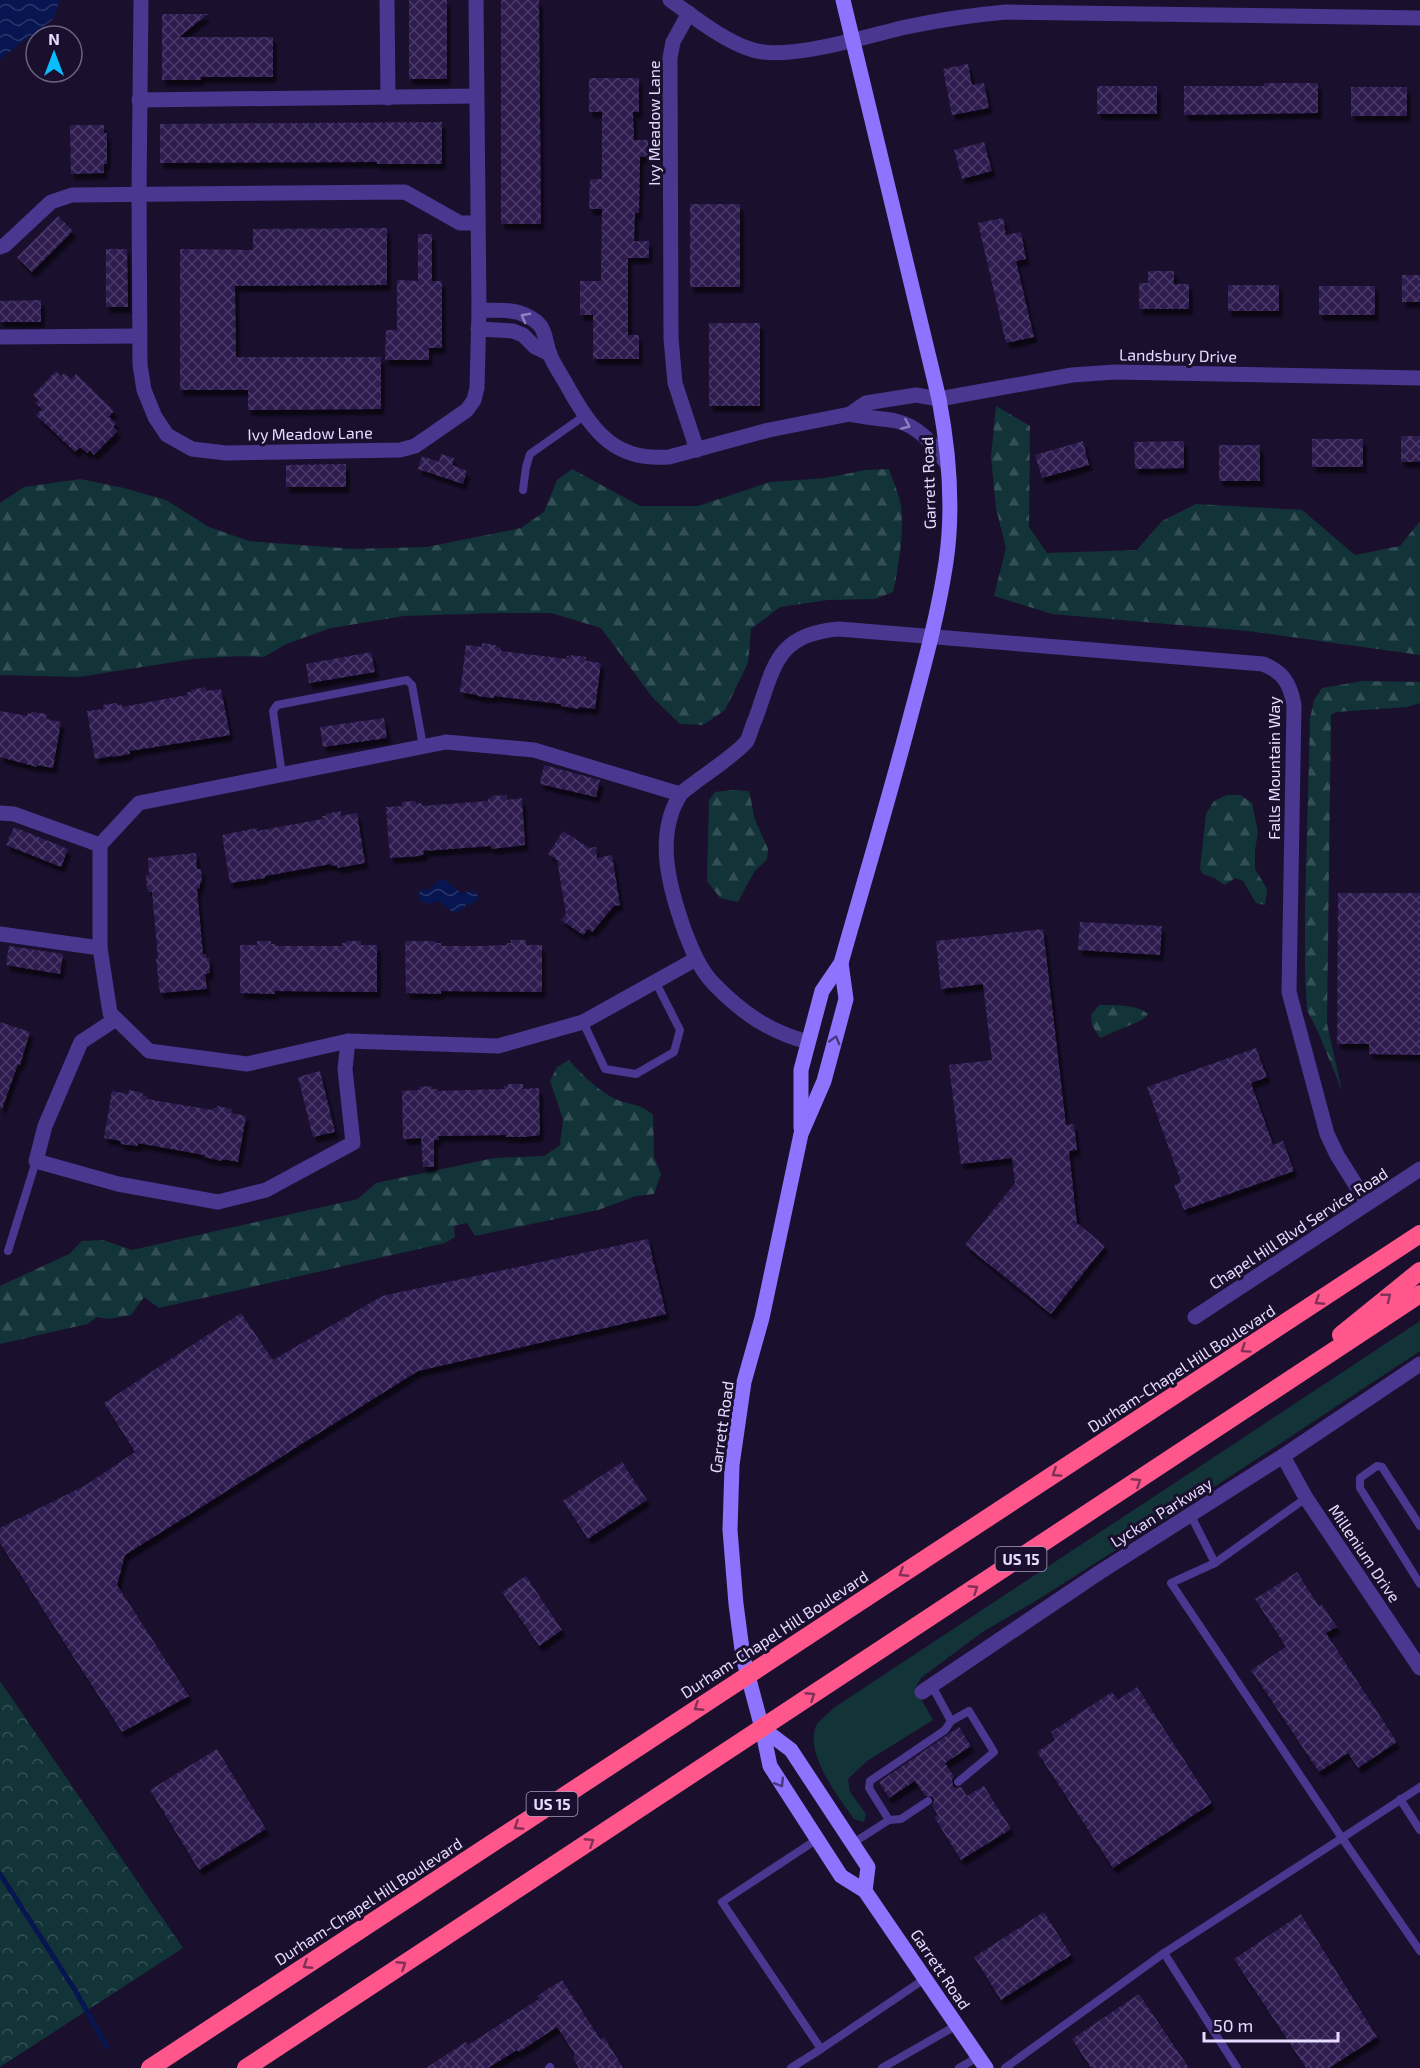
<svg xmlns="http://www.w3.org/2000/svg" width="1420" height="2068" font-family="'Exo 2',sans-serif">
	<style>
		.grass { fill: #123338 }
		.forest { fill: url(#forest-firs) }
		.park { fill: url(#park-crowns) }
		.water { fill: url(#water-waves) }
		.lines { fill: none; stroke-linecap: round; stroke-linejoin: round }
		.stream { stroke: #071550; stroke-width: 5 }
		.building { fill: url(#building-cross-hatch); filter: url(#shadow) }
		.lane { stroke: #493790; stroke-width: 8 }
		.street { stroke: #493790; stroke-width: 15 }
		.secondary { stroke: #8e73ff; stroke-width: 15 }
		.highway { stroke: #ff578c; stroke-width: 18 }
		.oneway { stroke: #9081c2 }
		.oneway2 { stroke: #483882 }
		.oneway3 { stroke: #813058 }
		.labels { text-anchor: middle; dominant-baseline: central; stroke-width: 6; stroke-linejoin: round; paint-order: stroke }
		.shield { fill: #1a102e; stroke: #a99fc0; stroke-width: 1.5 }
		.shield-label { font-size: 15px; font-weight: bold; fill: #e6dcff }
		.street-label { font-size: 16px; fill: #e6dcff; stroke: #1a102e }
	</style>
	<defs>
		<pattern id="forest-firs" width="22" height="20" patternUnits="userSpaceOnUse" patternTransform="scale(1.5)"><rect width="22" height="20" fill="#123338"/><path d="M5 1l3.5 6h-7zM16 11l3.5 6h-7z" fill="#345056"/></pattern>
		<pattern id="park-crowns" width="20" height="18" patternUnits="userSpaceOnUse" patternTransform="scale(1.5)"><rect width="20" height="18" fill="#123338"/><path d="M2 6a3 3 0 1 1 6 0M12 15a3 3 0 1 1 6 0" fill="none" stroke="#345056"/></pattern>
		<pattern id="water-waves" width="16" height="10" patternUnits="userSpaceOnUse" patternTransform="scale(1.5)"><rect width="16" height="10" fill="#071550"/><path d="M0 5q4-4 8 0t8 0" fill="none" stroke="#2b366a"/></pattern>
		<pattern id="building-cross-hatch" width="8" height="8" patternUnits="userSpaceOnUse" patternTransform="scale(1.5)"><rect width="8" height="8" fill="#2e1a50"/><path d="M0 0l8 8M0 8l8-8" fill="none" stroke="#4c3b6a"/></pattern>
		<filter id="shadow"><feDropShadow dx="3.5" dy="6" stdDeviation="1.5" flood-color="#0009"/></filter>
	</defs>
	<rect width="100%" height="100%" fill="#1a102e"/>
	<!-- grass -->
	<path class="grass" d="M1420,1321V1351L1411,1357L1187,1505L1034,1602L981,1633L921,1678L915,1688L933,1720L867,1761L848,1779L850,1792L866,1814L864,1822L854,1819C839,1798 804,1753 816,1726C820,1719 827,1715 832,1709Z"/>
	<!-- forest -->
	<g class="forest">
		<path d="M996,406L1030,426L1029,527L1047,553L1137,550L1162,521L1196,504L1302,510L1355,555L1400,546L1420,521V655L1248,631L1052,614L994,596L1006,548L996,508L991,457Z"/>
		<path d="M572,469L640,506H698L770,482L825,478L866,470L889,469C893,481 899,494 901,506C904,533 899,565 893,592L875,599L828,600L780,607L751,629L748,663L725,710L703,725L680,724L653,698L601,628L551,613H497L404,616L331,628L286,644L264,657L239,656L193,659L79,677L0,675V503L24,487L80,479L124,488L166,500L209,527L249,541L353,549L427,547L521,528L544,512L557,480Z"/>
		<path d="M1363,681L1420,682V703L1407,707L1336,712L1331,715L1327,1024L1342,1091L1319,1034L1307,1010L1305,973V907L1310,719L1314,700L1322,688Z"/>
		<path d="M732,790L749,791L755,820L768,849L767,859L754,872L738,902L720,898L707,881L709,800L715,792Z"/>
		<path d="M1227,795H1240L1252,803L1258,832L1255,850V869L1267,889L1265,905L1256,903L1243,881L1235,878L1225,885L1214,878L1203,874L1200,869L1206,814L1214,801Z"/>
		<path d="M1099,1005C1113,1005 1137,1004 1148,1014L1142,1020L1100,1038L1092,1025L1091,1015Z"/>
		<path d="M569,1060C583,1076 603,1096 624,1102C639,1107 640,1104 653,1115L654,1157L661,1174L654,1194L636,1196L598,1210L475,1236L467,1223L454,1226L455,1237L445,1243L159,1308L144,1297L131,1315L109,1319L97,1317L87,1324L0,1344V1286L69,1254L82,1241L103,1240L132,1250L358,1199L376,1183L494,1158L544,1156L560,1145L563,1119L550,1081L557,1067Z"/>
	</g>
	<!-- park -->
	<path class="park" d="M0,1681L183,1948L0,2067Z"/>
	<!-- water -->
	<g class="water">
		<path d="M0,0H60L53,19L0,59Z"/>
		<path d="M439,880H445L461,893L473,891L479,896L477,901C470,905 464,903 461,911L454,913L439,901L427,904L419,900L418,894L422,889H430Z"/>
	</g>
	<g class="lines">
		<!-- stream -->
		<path class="stream" d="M0,1874L75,1990L107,2047"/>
	</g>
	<!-- building -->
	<g class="building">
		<rect x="409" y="0" width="38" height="79"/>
		<path d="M501,0H539L541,224H501Z"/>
		<path d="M162,14H208L179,37H273V77H201V80H162Z"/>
		<path d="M968,64L972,85L984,83L989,108L952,115L943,69Z"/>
		<path d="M589,78H639V112H633L634,140H648V157H640L639,213H635L634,241H649V258H628V335H639V359H593V315H580V281H601L602,209H589L590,179H602V112H589Z"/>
		<path d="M1264,83H1318V113L1184,115V86H1264Z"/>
		<rect x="1097" y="86" width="60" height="28"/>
		<rect x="1351" y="87" width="56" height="29"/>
		<path d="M442,122V164H377V162L160,163V124Z"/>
		<path d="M70,125H104V133H107V164H104V173L71,174Z"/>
		<path d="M984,142L992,171L962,179L954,150Z"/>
		<rect x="690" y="204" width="50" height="83"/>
		<path d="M58,216L73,231L32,272L17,257Z"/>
		<path d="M1003,218L1006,235L1021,232L1026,259L1016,261L1034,337L1006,343L978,223Z"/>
		<path d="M387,228V285L235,286L236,357H381V409L248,410V390H180V249L253,250V229Z"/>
		<path d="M418,234H432V281H442V348H429V360H385L386,330H397V280L418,281Z"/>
		<path d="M106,249H127L128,307H106Z"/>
		<path d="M1148,271H1174V284H1189V309H1139V283H1148Z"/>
		<rect x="1402" y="275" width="18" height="27"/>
		<rect x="1228" y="285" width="51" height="26"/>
		<rect x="1319" y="286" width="56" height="29"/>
		<path d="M41,300V322H0V301Z"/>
		<rect x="709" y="323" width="51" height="83"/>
		<path d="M56,371L61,376L64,373L71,379L76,374L114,411L109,417L116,423L113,427L118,431L94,455L90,450L87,453L80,447L75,452L36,415L42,409L35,403L38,400L33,395Z"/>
		<rect x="1401" y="436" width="19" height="26"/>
		<rect x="1312" y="439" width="51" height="28"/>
		<path d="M1083,441L1089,465L1042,478L1035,455Z"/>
		<path d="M1184,441V468L1135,469L1134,442Z"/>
		<rect x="1219" y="445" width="41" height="36"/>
		<path d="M441,454L454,458L452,465L467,471L463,484L418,469L422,456L439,462Z"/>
		<path d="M346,464V487H286V465Z"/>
		<path d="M482,643L496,645V647L501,648V651L567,659V656L571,657V655L586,657V661L601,663L595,709L579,707V709L561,706V704L494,696V698L477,696V695L460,692L466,645L482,647Z"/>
		<path d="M371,652L375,672L309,683L306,664Z"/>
		<path d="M206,687V691L221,689L230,735L130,751V754L113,757L112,756L95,759L87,711L103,709V705L116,703L117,705L122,704V707L187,695V692H191V690Z"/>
		<path d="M0,711L27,716V713L31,714L32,712L47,714L46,719L61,722L53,768L37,765V767L0,757Z"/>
		<path d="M384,718L387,738L323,747L320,727Z"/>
		<path d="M544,765L600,780L596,797L540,784Z"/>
		<path d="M507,795V800L522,798L525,845L491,849V846L424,851V854L420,856L390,858L386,807L402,806V802L416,801V804L421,803L422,806L488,801V798H492L491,796Z"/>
		<path d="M341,811V816L357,813L365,863L337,868V865L331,866V864L265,876V878L230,883L222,835L257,828V831L323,819L322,816H326V814Z"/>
		<path d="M14,827L68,849L61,867L6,845Z"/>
		<path d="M563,831L589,848L596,847L597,858L612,855L620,905L614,906L592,932L588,929L583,935L561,920L566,914L557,860L548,854Z"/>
		<path d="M196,853L197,869H201L202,883H200V888L197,889L203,954H206V958H209L210,973L205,974L207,989L160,993L156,959H158L152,892H149L147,888L146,875H149L148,858Z"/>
		<path d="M1338,893H1420V1055L1369,1054V1044H1337Z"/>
		<path d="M1080,922L1162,926L1160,955L1078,950Z"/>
		<path d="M1043,929L1066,1125L1074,1124L1077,1150L1069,1151L1077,1223L1105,1246L1051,1314L965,1245L1015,1183L1012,1158L961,1164L949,1065L992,1060L983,984L941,989L936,941Z"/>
		<path d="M511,940H526V945H542V992L441,991V994L406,993L405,941H435V943H441V946H480L507,945V943H511Z"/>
		<path d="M257,941H271V944H276V946H342V943H346V941H361V945H377V992L275,991V994L240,993V945H257Z"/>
		<path d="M9,946L63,954L60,974L6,965Z"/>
		<path d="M0,1022L30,1032L20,1065L18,1064L2,1109L0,1108Z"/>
		<path d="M1256,1048L1267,1077L1251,1083L1273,1145L1283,1141L1294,1171L1184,1210L1174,1185L1181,1182L1147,1087Z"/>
		<path d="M320,1071L335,1132L313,1137L298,1077Z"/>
		<path d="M508,1084H523V1089L539,1088L540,1135L524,1137H506V1135L438,1136L439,1140H434V1167H423L421,1138L403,1139L402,1091L419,1090V1087L432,1086V1089H438V1091L504,1089V1086H508Z"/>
		<path d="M129,1090L143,1093L142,1095L147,1096V1099L212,1110L213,1108H217V1106L232,1109L231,1113L246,1116L238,1162L222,1159V1161L204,1157V1155L138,1143V1146L120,1144L121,1141L104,1138L112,1091L128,1094Z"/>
		<path d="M648,1239L666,1314L418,1371L125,1555L117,1585L189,1696L122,1732L0,1543V1528L86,1485L135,1452L104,1403L241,1313L273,1360L382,1296Z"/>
		<path d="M622,1462L647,1500L588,1539L563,1501Z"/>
		<path d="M1297,1572L1319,1606L1322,1605L1337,1627L1326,1633L1397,1742L1358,1768L1348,1753L1319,1772L1251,1670L1286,1647L1255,1599Z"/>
		<path d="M526,1576L562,1630L539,1646L502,1592Z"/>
		<path d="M1137,1687L1212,1803L1113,1868L1037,1752L1055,1740L1051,1732L1112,1692L1118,1700Z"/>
		<path d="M959,1727L971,1746L945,1763L954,1777L952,1780L953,1786L956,1788L961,1787L967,1796L984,1786L1011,1829L961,1860L934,1817L938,1815L932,1806L934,1801L933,1797L925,1796L915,1781L889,1798L879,1782Z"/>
		<path d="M217,1749L266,1829L199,1870L150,1790Z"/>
		<path d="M1044,1912L1071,1955L1001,2000L974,1957Z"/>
		<path d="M1301,1914L1377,2037L1329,2068H1306L1234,1959Z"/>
		<path d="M562,1980L601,2040L604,2037L623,2068H579L573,2058L575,2054L557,2027L519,2052L517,2050L488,2068H426L466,2042L468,2045L539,1999L537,1996Z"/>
		<path d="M1139,1994L1189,2068H1091L1072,2039Z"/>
	</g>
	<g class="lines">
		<!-- lane -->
		<g class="lane">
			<path d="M523,490L526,467L530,454L584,416"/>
			<path d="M282,775L273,711L277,705L407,680L412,685L423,746"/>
			<path d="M583,1022L605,1069L636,1074L674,1052L680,1030L655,981"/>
			<path d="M8,1251L36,1161"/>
			<path d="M1190,1514L1215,1563"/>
			<path d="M1420,1526L1382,1467L1377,1466L1360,1478V1488L1420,1584"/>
			<path d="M951,1721L969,1711L994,1752L958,1782"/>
			<path d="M1420,1787L1342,1838L1420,1951"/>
			<path d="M1400,1799L1420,1830"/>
			<path d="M889,1820L869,1788L870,1781L945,1730L951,1721L932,1686"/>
			<path d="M816,1840L722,1902L821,2049L926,1978"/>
			<path d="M853,1843L889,1820L901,1819L928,1801"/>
			<path d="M1164,1953L1237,2068"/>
			<path d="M549,2068L550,2067"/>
			<path d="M791,2068L821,2049"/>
			<path d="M882,2068L957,2025"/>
			<path d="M959,2068L978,2057"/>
			<path d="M1005,2068L1164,1953L1342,1838L1171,1583L1215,1563L1306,1498"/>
		</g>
		<!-- street -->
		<g class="street">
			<path d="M141,0L139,193L140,365L144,390L155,417L167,435L192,449L226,453L400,450L415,446L467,410L474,400L477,388L479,310L476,0"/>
			<path d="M387,0L388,98"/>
			<path d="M670,0C694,17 725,42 753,50C790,61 867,36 906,27C939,20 972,15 1006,12L1420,18"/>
			<path d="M689,13L673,42L670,58L671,338L675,383L697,450"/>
			<path d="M139,100L477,96"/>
			<path d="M0,247L5,245L51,202L72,195L405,192L460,223H478"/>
			<path d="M479,310C493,311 511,308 525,315C548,325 543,336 550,355C555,367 564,379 570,391C595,434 616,461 669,457L769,430L850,414L866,403L916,395L939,399L1072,375L1115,372L1420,378"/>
			<path d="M478,329L513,331L523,335L535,347L550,354"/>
			<path d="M0,337L140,336"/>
			<path d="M850,414C865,418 880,418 896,421C920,426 934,446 948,465"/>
			<path d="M0,813L14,814L100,845V948L110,1013L149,1051L247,1064L348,1041L498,1046L583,1022L696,959"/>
			<path d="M100,845L139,803L446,742L534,750L680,794"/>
			<path d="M0,934L100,948"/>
			<path d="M116,1019L81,1042L45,1126L36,1161L118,1184L218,1202L266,1190L353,1143L345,1069L348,1041"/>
			<path d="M808,1042C768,1031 742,1013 713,983C699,968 692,950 685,932C670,890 654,837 680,795C683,791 689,787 693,784C705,775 740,751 747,741C750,735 752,726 755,720C774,669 774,634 839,629L1263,664C1283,672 1290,683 1294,705L1289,992L1327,1134L1337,1155L1367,1203"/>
			<path d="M1195,1317L1420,1169"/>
			<path d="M1283,1456L1306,1498L1420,1668"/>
			<path d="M922,1692L1100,1572L1283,1456L1420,1364"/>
		</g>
		<!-- secondary -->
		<g class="secondary">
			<path d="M841,963L846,999L824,1081L801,1134L762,1318L744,1382L732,1465L730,1530L736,1604L743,1657L762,1728L770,1766L841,1876L865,1891L986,2068"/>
			<path d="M801,1128V1070L822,991L841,963C864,882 888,802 909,722C923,669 938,616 946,562C954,508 949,452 939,399L843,0"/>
			<path d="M762,1728L791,1750L868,1867L865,1891"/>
		</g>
		<!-- highway -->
		<g class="highway">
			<path d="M1341,1335L1420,1271"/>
			<path d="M150,2068L1420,1234"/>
			<path d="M246,2068L1420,1294"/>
		</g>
	</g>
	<!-- one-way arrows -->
	<defs><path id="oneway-chevron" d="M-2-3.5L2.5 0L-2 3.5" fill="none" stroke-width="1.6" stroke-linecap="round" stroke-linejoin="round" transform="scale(1.5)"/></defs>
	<g class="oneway">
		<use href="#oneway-chevron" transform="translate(525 317) rotate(-152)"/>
		<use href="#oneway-chevron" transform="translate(906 425) rotate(24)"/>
	</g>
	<g class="oneway2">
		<use href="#oneway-chevron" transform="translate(835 1040) rotate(-75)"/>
		<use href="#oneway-chevron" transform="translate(780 1783) rotate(58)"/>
	</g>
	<g class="oneway3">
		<use href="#oneway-chevron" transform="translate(1387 1297) rotate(-38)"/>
		<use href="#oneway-chevron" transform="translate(1319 1301) rotate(147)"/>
		<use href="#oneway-chevron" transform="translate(1245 1349) rotate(146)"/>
		<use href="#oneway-chevron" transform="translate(1056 1473) rotate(147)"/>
		<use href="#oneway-chevron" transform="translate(1137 1482) rotate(-33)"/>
		<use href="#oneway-chevron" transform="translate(903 1573) rotate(147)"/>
		<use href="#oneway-chevron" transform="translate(974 1589) rotate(-33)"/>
		<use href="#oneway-chevron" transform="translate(811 1696) rotate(-33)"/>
		<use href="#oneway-chevron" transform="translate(698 1707) rotate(147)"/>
		<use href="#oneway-chevron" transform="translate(518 1826) rotate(147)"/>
		<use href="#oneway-chevron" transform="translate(590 1842) rotate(-33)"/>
		<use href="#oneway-chevron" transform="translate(307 1965) rotate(147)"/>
		<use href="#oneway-chevron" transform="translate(402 1965) rotate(-33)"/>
	</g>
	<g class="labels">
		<!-- shield labels -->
		<g class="shield">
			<rect x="995.5" y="1547" width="51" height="24" rx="4.5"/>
			<rect x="526.5" y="1792" width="51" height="24" rx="4.5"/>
		</g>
		<g class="shield-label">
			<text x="1021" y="1559">US 15</text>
			<text x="552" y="1804">US 15</text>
		</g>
		<!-- street labels -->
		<g class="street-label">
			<text transform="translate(653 123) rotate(-90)">Ivy Meadow Lane</text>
			<text transform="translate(1178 355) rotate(1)">Landsbury Drive</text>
			<text transform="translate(310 433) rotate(-1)">Ivy Meadow Lane</text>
			<text transform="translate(928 483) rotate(-92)">Garrett Road</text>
			<text transform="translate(1273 768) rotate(-90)">Falls Mountain Way</text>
			<text transform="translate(1298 1228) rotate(-33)">Chapel Hill Blvd Service Road</text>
			<text transform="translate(1181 1368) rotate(-33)">Durham-Chapel Hill Boulevard</text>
			<text transform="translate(721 1427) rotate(-82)">Garrett Road</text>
			<text transform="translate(1161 1512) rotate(-32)">Lyckan Parkway</text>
			<text transform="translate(1365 1553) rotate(56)">Millenium Drive</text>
			<text transform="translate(774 1634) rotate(-33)">Durham-Chapel Hill Boulevard</text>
			<text transform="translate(368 1901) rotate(-33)">Durham-Chapel Hill Boulevard</text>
			<text transform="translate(941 1969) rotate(56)">Garrett Road</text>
		</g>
	</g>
	<!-- north arrow -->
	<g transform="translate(54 54)"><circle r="28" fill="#1a102e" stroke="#6c6282" stroke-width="1.5"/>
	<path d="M0-4.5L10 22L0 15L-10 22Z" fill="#08beff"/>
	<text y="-9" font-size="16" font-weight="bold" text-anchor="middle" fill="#e6dcff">N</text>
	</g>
	<!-- scale -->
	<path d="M1204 2032v9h134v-9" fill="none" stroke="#e6dcff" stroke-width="3"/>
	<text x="1213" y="2032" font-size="18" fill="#e6dcff" stroke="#1a102e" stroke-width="4.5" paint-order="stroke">50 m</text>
</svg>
